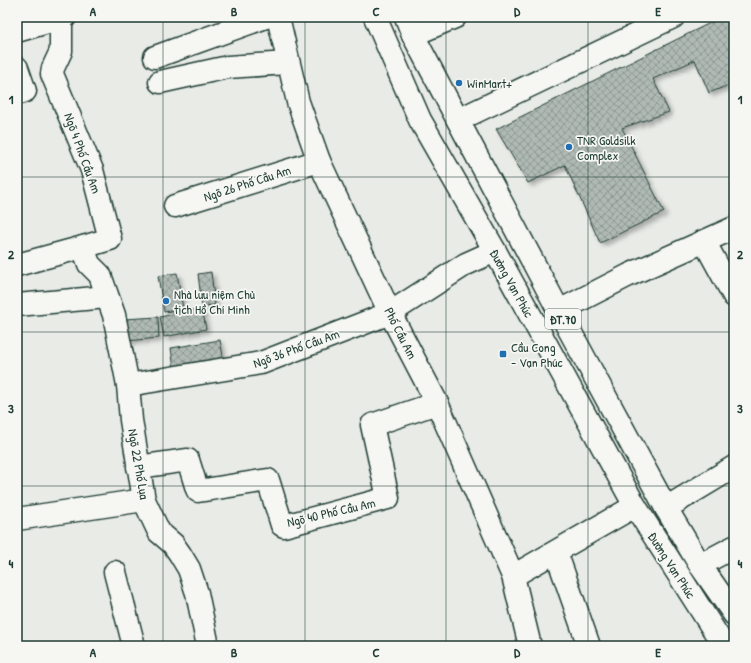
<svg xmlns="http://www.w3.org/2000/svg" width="751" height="663" font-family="'Patrick Hand',sans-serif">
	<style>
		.building { fill: url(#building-cross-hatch); stroke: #1f3d34; filter: url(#shadow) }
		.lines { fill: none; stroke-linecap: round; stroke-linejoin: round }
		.minor-casing { stroke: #1f3d34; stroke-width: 25 }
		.major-casing { stroke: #1f3d34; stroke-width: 25 }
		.minor { stroke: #f6f6f2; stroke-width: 22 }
		.major { stroke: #f6f6f2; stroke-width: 22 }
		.grid { fill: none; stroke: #1f3d34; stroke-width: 1; stroke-opacity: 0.55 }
		.poi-dot { fill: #1f6fb2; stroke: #f6f6f2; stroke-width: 1.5 }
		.labels { text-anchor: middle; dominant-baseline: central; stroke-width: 3.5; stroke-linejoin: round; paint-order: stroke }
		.shield { fill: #f6f6f2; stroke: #60746d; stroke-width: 1 }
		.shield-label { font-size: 12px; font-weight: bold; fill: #1f3d34 }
		.poi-label { font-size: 13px; fill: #1f3d34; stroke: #f6f6f2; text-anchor: start }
		.street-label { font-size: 13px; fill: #1f3d34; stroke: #f6f6f2 }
		.neatline { fill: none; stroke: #1f3d34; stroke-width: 1.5 }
		.grid-label { font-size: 13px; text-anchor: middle; font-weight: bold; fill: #1f3d34 }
	</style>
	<defs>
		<pattern id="building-cross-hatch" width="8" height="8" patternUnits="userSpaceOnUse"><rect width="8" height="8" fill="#b0bab5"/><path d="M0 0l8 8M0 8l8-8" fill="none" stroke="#8f9894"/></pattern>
		<filter id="shadow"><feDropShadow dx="3.5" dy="3.5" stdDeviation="2" flood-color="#0004"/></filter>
	</defs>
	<rect width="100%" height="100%" fill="#e9ebe7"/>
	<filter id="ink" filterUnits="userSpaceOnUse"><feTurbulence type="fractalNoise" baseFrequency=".025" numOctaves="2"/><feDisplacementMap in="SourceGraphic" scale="8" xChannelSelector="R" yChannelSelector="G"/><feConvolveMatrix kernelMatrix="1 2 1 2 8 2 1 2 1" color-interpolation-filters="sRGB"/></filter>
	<g filter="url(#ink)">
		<!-- building -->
		<g class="building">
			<path d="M722,17H734V83L709,93L695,60L653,79L669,112L622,128L664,212L600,243L565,165L528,183L496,129Z"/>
			<path d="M211,272L215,305L202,306L198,274Z"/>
			<path d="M177,273L183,309L164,312L158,276Z"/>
			<path d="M202,308L206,329L164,337L160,317Z"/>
			<path d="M158,317L159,338L126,341L124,319Z"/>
			<path d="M220,340L224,361L174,369L171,348Z"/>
		</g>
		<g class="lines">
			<defs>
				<g id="minor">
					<path d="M278,17L298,102L319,161L390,313L437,403L513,576L530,646"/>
					<path d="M61,18V51L53,68L52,74L92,170L110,239L83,247L89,264L100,275L114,315L128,385L131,420L144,500L159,532L173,544L180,554L189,569L197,593L208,646"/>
					<path d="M17,31L65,17"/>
					<path d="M413,35L455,17"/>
					<path d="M155,57L266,17"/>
					<path d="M17,68L25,91L17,94"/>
					<path d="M160,82L228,67L288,63"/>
					<path d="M458,120L673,17"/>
					<path d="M175,206L319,161"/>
					<path d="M704,241L734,296"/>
					<path d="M17,265L83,247"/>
					<path d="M17,305L107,297"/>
					<path d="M559,311L629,275L734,228"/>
					<path d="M128,385L261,363L390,313L466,264L495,251"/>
					<path d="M138,467L188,460L197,489L198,491L268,480L282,525L284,526L388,498L372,425L437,403"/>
					<path d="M666,508L734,467"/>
					<path d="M17,519L144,500"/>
					<path d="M556,552L589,646"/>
					<path d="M700,565L734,547"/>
					<path d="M115,572L134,646"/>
					<path d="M513,576L635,506"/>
				</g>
				<g id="major">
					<path d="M375,17L420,120L495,251L635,506L724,646"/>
					<path d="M406,17L413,35L453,111L559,311L666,508L700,565L734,614"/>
				</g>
			</defs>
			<!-- minor casing -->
			<use href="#minor" class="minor-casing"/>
			<!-- major casing -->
			<use href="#major" class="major-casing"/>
			<!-- minor -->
			<use href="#minor" class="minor"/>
			<!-- major -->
			<use href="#major" class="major"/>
		</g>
	</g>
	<!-- grid -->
	<path class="grid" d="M163,17V646M305,17V646M446,17V646M588,17V646M17,177H734M17,332H734M17,486H734"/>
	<!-- markers -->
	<g class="poi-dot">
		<circle cx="459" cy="83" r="4"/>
		<circle cx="569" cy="147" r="4"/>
		<circle cx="166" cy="301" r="4"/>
		<rect x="499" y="350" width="8" height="8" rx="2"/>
	</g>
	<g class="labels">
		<!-- shield labels -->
		<rect class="shield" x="545" y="309" width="36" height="20" rx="3"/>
		<g class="shield-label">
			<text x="563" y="319">ĐT.70</text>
		</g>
		<!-- poi labels -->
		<g class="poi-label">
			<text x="467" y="83">WinMart+</text>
			<text x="577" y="140">TNR Goldsilk<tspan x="577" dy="15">Complex</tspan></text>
			<text x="174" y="294">Nhà lưu niệm Chủ<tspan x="174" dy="15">tịch Hồ Chí Minh</tspan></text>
			<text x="511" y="347">Cầu Cong<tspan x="511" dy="15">- Vạn Phúc</tspan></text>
		</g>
		<!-- street labels -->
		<g class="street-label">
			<text transform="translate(83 153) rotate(70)">Ngõ 4 Phố Cầu Am</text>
			<text transform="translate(247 183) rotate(-18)">Ngõ 26 Phố Cầu Am</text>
			<text transform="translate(512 283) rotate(61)">Đường Vạn Phúc</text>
			<text transform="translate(401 333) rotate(63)">Phố Cầu Am</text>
			<text transform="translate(296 348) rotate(-20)">Ngõ 36 Phố Cầu Am</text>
			<text transform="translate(139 464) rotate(80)">Ngõ 22 Phố Lụa</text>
			<text transform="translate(331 512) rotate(-13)">Ngõ 40 Phố Cầu Am</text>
			<text transform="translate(672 565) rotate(57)">Đường Vạn Phúc</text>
		</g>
	</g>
	<!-- margin -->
	<rect width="751" height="663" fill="none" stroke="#f6f6f2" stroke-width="44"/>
	<rect x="22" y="22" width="707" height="619" class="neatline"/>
	<g class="grid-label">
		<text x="93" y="16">A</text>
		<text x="234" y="16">B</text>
		<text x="376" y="16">C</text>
		<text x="517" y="16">D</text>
		<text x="658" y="16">E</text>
		<text x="11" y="104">1</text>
		<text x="740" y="104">1</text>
		<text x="11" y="259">2</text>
		<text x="740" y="259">2</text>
		<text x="11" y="413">3</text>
		<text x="740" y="413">3</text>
		<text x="11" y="568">4</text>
		<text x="740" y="568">4</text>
		<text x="93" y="657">A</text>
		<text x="234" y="657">B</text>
		<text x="376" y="657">C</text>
		<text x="517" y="657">D</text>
		<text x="658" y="657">E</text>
	</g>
</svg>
